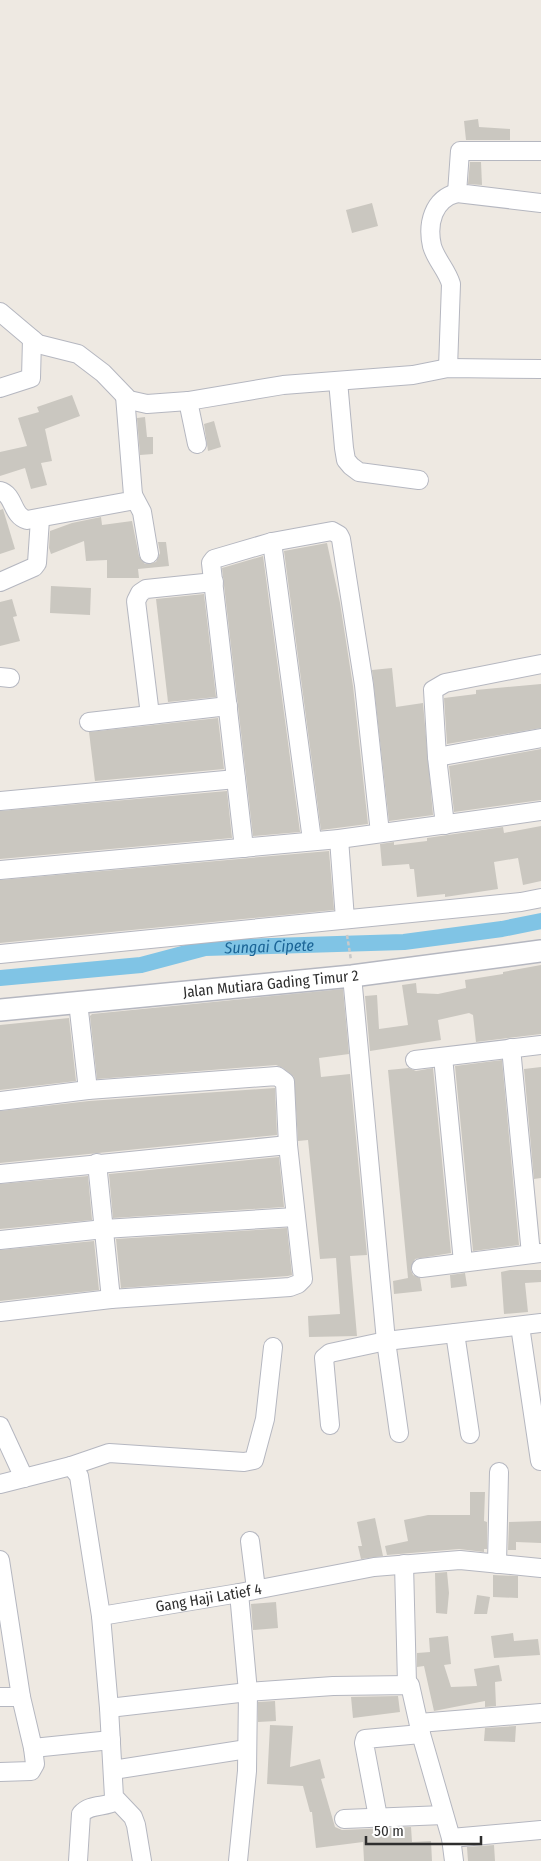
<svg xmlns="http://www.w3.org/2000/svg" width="541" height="1861" font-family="'Fira Sans Condensed',sans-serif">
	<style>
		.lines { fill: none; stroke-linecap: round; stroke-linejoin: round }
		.canal { stroke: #80c4e5; stroke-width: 16 }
		.building { fill: #cac7c0 }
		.minor-casing { stroke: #b5b7c0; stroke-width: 20 }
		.tertiary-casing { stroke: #b5b7c0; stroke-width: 24 }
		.path { stroke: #c9c9c9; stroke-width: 2.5; stroke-dasharray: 4 2.5; stroke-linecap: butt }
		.minor { stroke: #fff; stroke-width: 18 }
		.tertiary { stroke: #fff; stroke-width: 21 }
		.labels { text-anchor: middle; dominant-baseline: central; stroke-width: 5; stroke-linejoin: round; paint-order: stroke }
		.street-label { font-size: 15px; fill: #2e2e2e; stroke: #fff }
		.water-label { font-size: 16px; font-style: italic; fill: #1a6496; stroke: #fff }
	</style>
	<rect width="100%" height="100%" fill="#eee9e2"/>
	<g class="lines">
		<!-- canal -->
		<path class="canal" id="s1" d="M0,978L141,965L205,948L404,942L502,929L541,921"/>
	</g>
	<!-- building -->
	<g class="building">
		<path d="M478,119L479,127L510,129V140H466L464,121Z"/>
		<path d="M470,162H481L482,185L468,184Z"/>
		<path d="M372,203L378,226L352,233L346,210Z"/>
		<path d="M72,395L80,416L45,429L52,461L41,463L47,485L31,489L25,468L0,476V452L27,446L18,418L39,412L37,407Z"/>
		<path d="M145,417L147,437H153V454L140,455L137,418Z"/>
		<path d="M214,421L221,447L208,451L204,424Z"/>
		<path d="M3,509L15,549L0,554V510Z"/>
		<path d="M101,517L102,525L132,521L139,556L145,564L156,562L160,553L158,542H166L169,566L138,569L139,578H107V560L86,561L84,541L51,554L49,548L50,531L72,523Z"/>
		<path d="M327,543L340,603L353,686L368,824L321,830L284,551Z"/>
		<path d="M263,556L300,832L253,836L222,568Z"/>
		<path d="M51,586L91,588L90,615L50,613Z"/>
		<path d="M204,594L216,697L168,702L156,599Z"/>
		<path d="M12,599L17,616L13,617L20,641L0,646V602Z"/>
		<path d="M392,668L396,707L423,703L433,815L389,821L372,670Z"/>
		<path d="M541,684V728L447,744L444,698L476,694V690Z"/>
		<path d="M218,718L224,769L95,781L89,732Z"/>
		<path d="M541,749V800L454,812L449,766Z"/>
		<path d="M227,791L232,838L0,859V811Z"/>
		<path d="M541,826V881L523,885L518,858L494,862L498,889L445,897V894L417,897L414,869H410L409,864L382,866L380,844L394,842V845L427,841V838L503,827L504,833Z"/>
		<path d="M329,851L334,910L0,943V880Z"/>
		<path d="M541,965V1034L476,1042L473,1015L469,1013L438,1020L441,1040L370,1051L365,996L377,995L379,1029L408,1025L402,985L416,983L417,993L438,994L466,988L465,980L503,974V972Z"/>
		<path d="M343,989L349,1054L319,1058L321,1077L350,1074L367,1255L350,1256L357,1336L309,1337L308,1316L340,1314L336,1258L320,1259L308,1140L298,1141L294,1077L283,1068L276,1065L97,1079L90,1016L92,1014Z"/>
		<path d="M69,1018L76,1081L0,1090V1025Z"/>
		<path d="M502,1060L519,1245L473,1251L455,1066Z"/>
		<path d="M541,1067V1178L534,1179L524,1069Z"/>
		<path d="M409,1068L416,1071L433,1068L451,1253L415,1259L411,1270L413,1275L420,1278L422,1291L394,1294L393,1281L408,1278L388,1070Z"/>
		<path d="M275,1088L277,1135L0,1163V1111L89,1101Z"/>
		<path d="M279,1157L284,1207L113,1218L109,1174Z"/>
		<path d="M88,1176L92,1220L0,1229V1184Z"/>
		<path d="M287,1228L292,1275L288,1276L121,1288L116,1239Z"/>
		<path d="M94,1241L99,1290L0,1301V1250Z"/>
		<path d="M510,1270H541V1282L525,1283L528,1312L504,1314L501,1272Z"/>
		<path d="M465,1273L467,1286L451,1288L450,1275Z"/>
		<path d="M470,1492H485L484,1521L487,1522V1549H484V1552L459,1549L387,1555L385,1546L408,1541L404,1520L428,1515H470Z"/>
		<path d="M375,1518L383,1556L361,1559L358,1546H362L357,1522Z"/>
		<path d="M541,1521V1543L516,1542V1550H508L509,1522Z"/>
		<path d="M447,1572L449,1593L447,1614L436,1613L435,1573Z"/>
		<path d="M493,1575L518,1576V1598L493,1597Z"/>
		<path d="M477,1595L490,1597L487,1614H474Z"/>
		<path d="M276,1602L278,1628L253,1630L251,1604Z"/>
		<path d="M513,1633L514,1641L538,1639L540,1655L494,1658L491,1636Z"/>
		<path d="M448,1636L451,1664L444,1665L451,1687L477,1686L474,1669L499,1665L502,1681L495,1682L496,1706L485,1707V1701L434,1711L424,1666L417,1667V1653L430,1652L429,1638Z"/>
		<path d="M398,1696L400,1712L353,1718L351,1697Z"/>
		<path d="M275,1701L276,1721L258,1722V1702Z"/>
		<path d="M270,1725L293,1726L290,1767L320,1759L325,1778L321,1779L335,1827L342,1830L411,1827L412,1842L431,1841L432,1861H364L363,1842L316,1848L312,1812H310L303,1786L267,1784Z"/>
		<path d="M516,1726L515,1742L484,1741L485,1728Z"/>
		<path d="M494,1845L495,1861H468L467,1847Z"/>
	</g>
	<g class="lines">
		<defs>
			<g id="minor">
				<path d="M541,151H460L457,193L541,203"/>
				<path d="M0,312L38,344L78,354L103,373L129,400L147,404L188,401L283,385L413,375L448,368L541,369"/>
				<path d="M448,368L451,284C447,270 436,260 432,246C427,224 433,199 457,193"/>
				<path d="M338,381L344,448L346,460L351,466L359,472L419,480"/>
				<path d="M0,388L31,378L32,339"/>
				<path d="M188,401L197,444"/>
				<path d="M0,491C15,495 11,515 27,520L130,501L133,495L125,396"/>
				<path d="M133,495L142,512L149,554"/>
				<path d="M272,542L312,840"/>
				<path d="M0,582L34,567L37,563L40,519"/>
				<path d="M0,677L10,678"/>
				<path d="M150,715L136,601L140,593L146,589L214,582"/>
				<path d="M89,722L228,706"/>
				<path d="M437,757L541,738"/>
				<path d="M0,801L236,779"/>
				<path d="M445,825L437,757L433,690L445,683L541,664"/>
				<path d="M339,839L345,919"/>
				<path d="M244,848L211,563L214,559L272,542L332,531L339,535L341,539L364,685L380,833"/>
				<path d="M0,870L339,839L541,811"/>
				<path d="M0,954L521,902L541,898"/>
				<path d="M352,976L386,1341L399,1433"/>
				<path d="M78,1002L88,1090"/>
				<path d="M511,1048L531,1254"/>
				<path d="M443,1057L463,1262"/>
				<path d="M415,1060L541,1045"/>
				<path d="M0,1101L88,1090L277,1076L285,1082L288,1145L303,1279L298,1284L290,1287L111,1299L0,1312"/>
				<path d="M97,1163L111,1299"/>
				<path d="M0,1174L288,1145"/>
				<path d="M0,1240L104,1229L295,1217"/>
				<path d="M421,1268L541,1253"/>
				<path d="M520,1326L540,1461"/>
				<path d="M455,1333L470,1434"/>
				<path d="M330,1425L324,1358L330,1353L386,1341L541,1323"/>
				<path d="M0,1426L24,1478"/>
				<path d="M71,1466L109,1453L244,1462L254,1460L265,1419L273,1347"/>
				<path d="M0,1484L71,1466L79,1476L101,1616L109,1708L114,1797L133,1817L136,1825L142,1861"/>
				<path d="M250,1541L256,1589"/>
				<path d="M0,1560L21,1697L33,1748L111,1740"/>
				<path d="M404,1564L407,1684"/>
				<path d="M497,1564L499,1472"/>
				<path id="s2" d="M101,1616L239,1593L374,1567L460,1560L541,1568"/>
				<path d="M0,1697H21"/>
				<path d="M109,1708L248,1692L333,1686L410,1685L421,1734L451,1838L454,1861"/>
				<path d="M419,1723L541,1713"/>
				<path d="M113,1770L247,1749"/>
				<path d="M0,1772L31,1771L35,1764L33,1748"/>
				<path d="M378,1817L364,1743L365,1739L421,1734"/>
				<path d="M344,1819L444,1815"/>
				<path d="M451,1838L541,1830"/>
				<path d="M78,1861L81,1814C91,1803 105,1808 116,1801"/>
				<path d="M238,1861L247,1771L248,1692L239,1593"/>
			</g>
			<g id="tertiary">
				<path id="s3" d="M0,1010L352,976L541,951"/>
			</g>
		</defs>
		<!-- minor casing -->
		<use href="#minor" class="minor-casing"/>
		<!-- tertiary casing -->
		<use href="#tertiary" class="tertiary-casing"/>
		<!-- path -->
		<path class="path" d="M347,935L351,960"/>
		<!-- minor -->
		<use href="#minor" class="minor"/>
		<!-- tertiary -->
		<use href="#tertiary" class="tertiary"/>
	</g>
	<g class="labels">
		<!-- street labels -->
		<g class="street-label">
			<text stroke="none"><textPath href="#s3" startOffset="272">Jalan Mutiara Gading Timur 2</textPath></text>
			<text stroke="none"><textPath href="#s2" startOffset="109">Gang Haji Latief 4</textPath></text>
		</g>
		<!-- water labels -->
		<g class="water-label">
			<text stroke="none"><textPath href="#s1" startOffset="272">Sungai Cipete</textPath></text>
		</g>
	</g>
	<!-- scale -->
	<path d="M366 1836v8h115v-8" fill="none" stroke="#2e2e2e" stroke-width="2.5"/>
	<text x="374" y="1836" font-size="15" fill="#2e2e2e" stroke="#ffffff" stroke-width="4" paint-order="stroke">50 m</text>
</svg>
